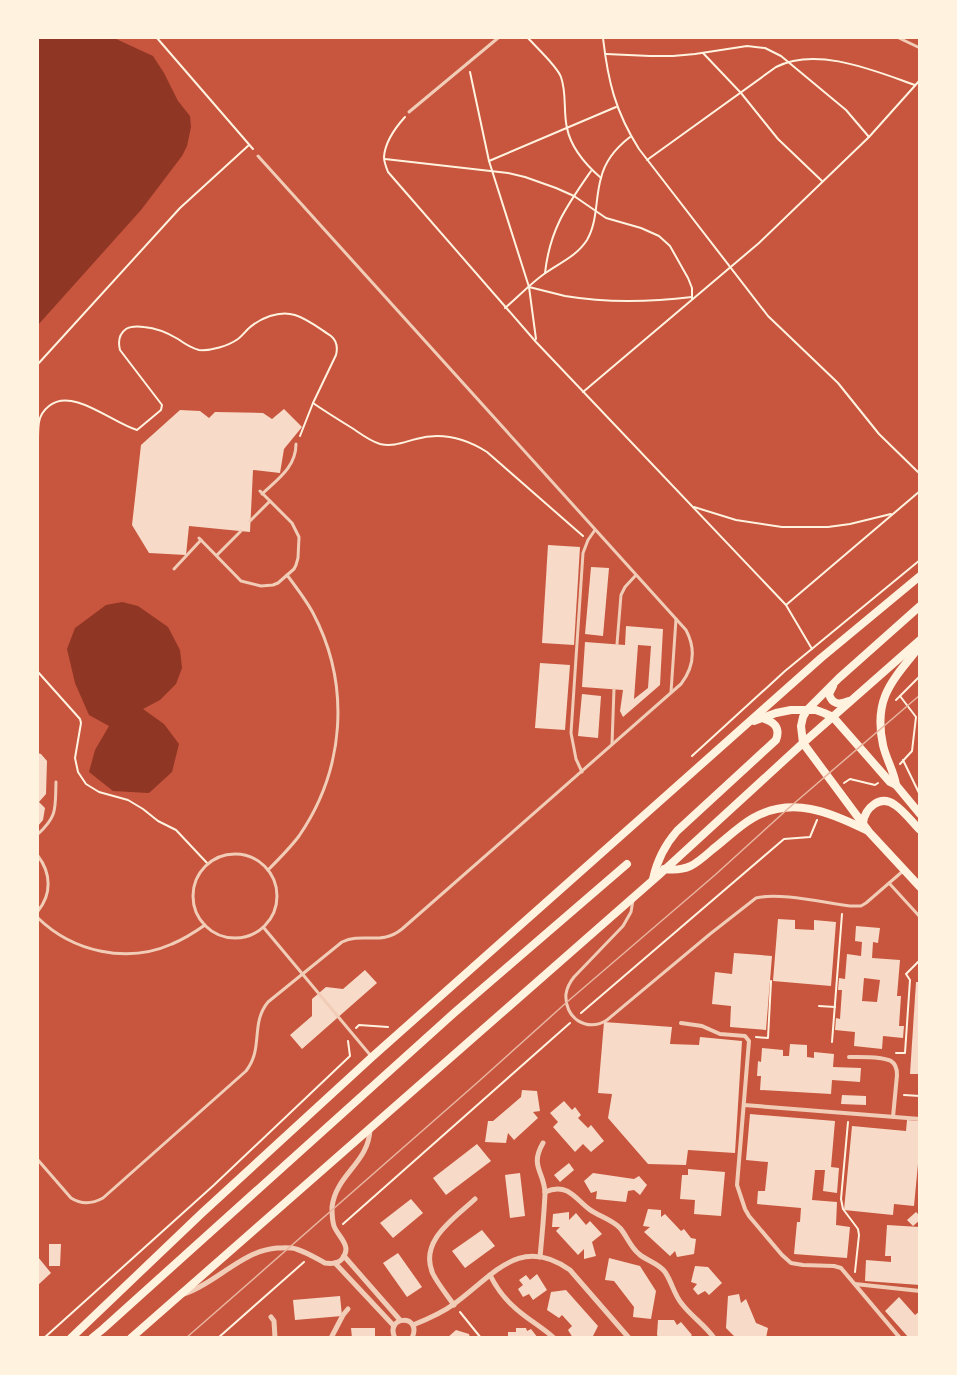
<svg xmlns="http://www.w3.org/2000/svg" width="957" height="1375" font-family="'DM Sans',sans-serif">
	<style>
		.water { fill: #8f3625 }
		.building { fill: #f7dbc8; fill-rule: evenodd }
		.lines { fill: none; stroke-linecap: round; stroke-linejoin: round }
		.path { stroke: #fff3e0; stroke-width: 2 }
		.service { stroke: #f1ccb7; stroke-width: 3 }
		.pedestrian { stroke: #f1ccb7; stroke-width: 4 }
		.minor { stroke: #f1ccb7; stroke-width: 5 }
		.primary { stroke: #fff3e0; stroke-width: 8 }
		.tram { stroke: #e9b49f; stroke-width: 1.5 }
	</style>
	<rect width="100%" height="100%" fill="#c8553d"/>
	<!-- water -->
	<g class="water">
		<path d="M38,38H114L153,56L164,73L178,101L190,116L191,127L187,146L182,156L141,210L38,325Z"/>
		<path d="M122,602L138,606L168,627L180,650L182,668L176,684L160,700L143,709L164,724L179,744L172,772L149,793L113,791L89,772L95,750L109,726L89,715L75,683L67,649L75,628L106,605Z"/>
	</g>
	<!-- building -->
	<g class="building">
		<path d="M284,409L302,427L284,449L280,473L253,470L250,532L189,526L186,555L149,553L132,525L141,445L180,410L200,411L209,418L215,412L263,413L272,419Z"/>
		<path d="M548,545L580,547L574,645L542,643Z"/>
		<path d="M591,567L609,568L603,636L585,634Z"/>
		<path d="M626,626L663,629L660,685L623,717L620,711L623,690L582,687L585,642L625,645ZM638,645L651,646L648,688L634,699Z"/>
		<path d="M540,663L570,665L565,730L535,728Z"/>
		<path d="M582,694L601,696L598,738L578,736Z"/>
		<path d="M38,753L41,754L47,761L46,794L39,802L45,808L43,820L38,826Z"/>
		<path d="M778,919L795,920V929L814,930V920L836,922L831,986L773,981Z"/>
		<path d="M856,926L880,928L878,943L873,942L872,958L900,960L897,996H901L899,1026H904L903,1038L883,1036L882,1049L854,1046L855,1032L835,1030L836,1018L840,1019L842,990H838L839,978L845,979L847,954L861,956L862,942L855,941ZM864,978L880,980L877,1002L862,1001Z"/>
		<path d="M734,953L772,956L766,1030L730,1027L731,1006L712,1004L715,972L732,974Z"/>
		<path d="M365,970L377,983L302,1049L290,1035L312,1016V999L326,987L343,989Z"/>
		<path d="M916,982H920V1074H910Z"/>
		<path d="M604,1022L672,1027L670,1044L699,1045L700,1037L742,1041L735,1153L688,1150L686,1165L648,1164L608,1118L612,1094L598,1093Z"/>
		<path d="M790,1044L807,1045V1057L814,1058V1052L834,1054L833,1067L861,1068L860,1082L832,1080L831,1094L760,1090L761,1076H757L758,1061L761,1062L762,1048L783,1050V1056H789Z"/>
		<path d="M522,1090L537,1091L540,1111L533,1112L538,1118L514,1140L508,1133L506,1143L485,1142L488,1121H493L521,1097Z"/>
		<path d="M842,1095L866,1096V1105L841,1104Z"/>
		<path d="M564,1101L572,1110L575,1107L581,1115L578,1118L588,1128L591,1125L604,1141L591,1152L583,1144L575,1152L553,1127L558,1122L550,1113Z"/>
		<path d="M750,1114L835,1121L831,1167L839,1168L837,1193L823,1191L825,1170H815L812,1200L837,1202L836,1225L850,1227L847,1258L794,1254L797,1222H800L801,1208L757,1204L758,1191H765L768,1162L746,1160Z"/>
		<path d="M907,1120L920,1121V1143L914,1206L894,1204L893,1215L844,1210L852,1126L906,1131Z"/>
		<path d="M477,1144L491,1161L446,1195L433,1178Z"/>
		<path d="M569,1163L574,1170L560,1182L554,1175Z"/>
		<path d="M688,1169L725,1172L721,1216L694,1214L695,1200L680,1199L682,1175H688Z"/>
		<path d="M520,1173L525,1216L510,1218L505,1175Z"/>
		<path d="M593,1173L634,1179L639,1176L647,1185L640,1195L634,1190L628,1191L626,1202L596,1199L597,1191L591,1193L584,1181Z"/>
		<path d="M411,1199L423,1213L393,1238L380,1223Z"/>
		<path d="M648,1209L661,1210V1217L665,1214L681,1231L684,1229L691,1238L696,1239L694,1254L677,1257L675,1251L670,1256L644,1232L650,1227L643,1226Z"/>
		<path d="M569,1212V1220L576,1213L586,1225L590,1221L602,1234L592,1242L596,1256L584,1259V1249L578,1255L556,1231L560,1227H552L553,1214Z"/>
		<path d="M916,1212L920,1216V1220L913,1226L907,1220Z"/>
		<path d="M887,1225L920,1227V1285L865,1281L866,1260L891,1262V1256H885Z"/>
		<path d="M482,1230L495,1246L465,1268L452,1251Z"/>
		<path d="M49,1244H61L60,1266H49Z"/>
		<path d="M398,1253L422,1287L407,1297L383,1263Z"/>
		<path d="M38,1257L51,1273L38,1285Z"/>
		<path d="M609,1258L640,1266L656,1291L651,1319L633,1317L634,1307L614,1281L605,1280Z"/>
		<path d="M695,1266L708,1267L722,1283L709,1295L705,1291L698,1295L693,1289L697,1284L691,1282Z"/>
		<path d="M537,1274L547,1290L533,1300L529,1294L523,1297L518,1289L523,1285L519,1280L526,1275L530,1280Z"/>
		<path d="M566,1290L598,1326L592,1338H573L568,1330L572,1326L562,1315L559,1318L547,1310L551,1292Z"/>
		<path d="M739,1294L741,1303L746,1299L756,1323L768,1328L766,1338H736L726,1328L728,1296Z"/>
		<path d="M340,1296L342,1316L295,1320L293,1300Z"/>
		<path d="M899,1297L915,1315L920,1311V1338H909L885,1311Z"/>
		<path d="M658,1320H674L677,1325L681,1322L692,1335L689,1338H659L657,1335Z"/>
		<path d="M351,1328H375V1338H352Z"/>
		<path d="M516,1328H526L527,1331L531,1329L538,1338H508V1332H516Z"/>
		<path d="M456,1330L469,1334L470,1338H447Z"/>
	</g>
	<g class="lines">
		<!-- path -->
		<g class="path">
			<path d="M157,38L253,149"/>
			<path d="M528,38C536,47 557,66 561,77C567,94 563,111 567,128C571,148 586,165 601,178"/>
			<path d="M603,38C608,81 615,111 639,149L768,316L838,383L879,434L920,474"/>
			<path d="M703,53L741,93L778,139L822,181"/>
			<path d="M606,54L650,56H673L695,54L747,46L765,48L781,56L846,110L869,137"/>
			<path d="M470,72L489,161L529,287L536,339"/>
			<path d="M405,117C395,128 385,142 384,157C384,162 386,167 388,172L536,342L786,605L920,491"/>
			<path d="M385,159L508,173L525,177L556,188L574,196L606,218L641,228L659,236L670,246L688,278L692,288V299"/>
			<path d="M647,160L776,67C817,46 875,71 915,85"/>
			<path d="M489,161L616,107"/>
			<path d="M545,273C550,229 566,207 591,171"/>
			<path d="M529,287C541,290 553,293 565,296C607,303 650,302 692,297"/>
			<path d="M505,308C518,297 530,284 544,274C559,263 576,257 587,240C598,221 595,198 601,178C605,161 617,147 630,137"/>
			<path d="M38,364L180,208L249,145"/>
			<path d="M583,392L759,243L869,137L920,80"/>
			<path d="M313,403C326,412 339,420 352,428C361,434 370,441 380,444C394,447 404,442 416,439C441,432 465,438 487,452L583,536"/>
			<path d="M38,441C38,435 38,428 39,422C40,416 44,410 49,406C73,387 112,423 137,430L161,410L162,405L120,350C118,342 119,334 126,329C131,326 137,326 144,327C156,328 168,333 178,339C185,344 191,348 199,350C211,351 228,346 238,339C242,336 245,332 248,329C260,318 279,310 295,315C308,319 320,329 331,336C337,341 338,347 336,355L313,403L300,436"/>
			<path d="M694,507L736,520L782,527H828L850,524L891,514"/>
			<path d="M786,605L812,649"/>
			<path d="M38,672L80,719L81,723L75,758L78,772L86,784L99,792L128,800L143,809L158,821L176,830L208,864"/>
			<path d="M896,700L920,676"/>
			<path d="M692,756L785,671L920,560"/>
			<path d="M903,760L920,795"/>
			<path d="M900,764L912,751L916,717L900,696"/>
			<path d="M844,783L850,779L875,785L878,783"/>
			<path d="M819,1006L835,1007"/>
			<path d="M581,1013L784,839L810,837L817,820"/>
			<path d="M356,1028L359,1025L388,1027"/>
			<path d="M756,1037L768,1038L771,981"/>
			<path d="M832,1042L842,914"/>
			<path d="M896,1053H905L910,980L906,974L919,961"/>
			<path d="M904,1095L920,1096"/>
			<path d="M848,1122L841,1199L843,1209L858,1229L859,1235L855,1272"/>
			<path d="M920,1192V1204"/>
			<path d="M343,1224L570,1023"/>
			<path d="M460,1312L481,1338"/>
			<path d="M44,1338L214,1185L350,1056L348,1041"/>
			<path d="M218,1338L304,1262"/>
		</g>
		<!-- service -->
		<g class="service">
			<path d="M899,38L920,48"/>
			<path d="M409,112L498,38"/>
			<path d="M262,494C278,479 296,467 296,444"/>
			<path d="M250,521L270,501"/>
			<path d="M199,538L241,581L261,586L273,585L278,583L294,569L296,565L298,558L299,537L292,523L260,491"/>
			<path d="M217,555L241,531"/>
			<path d="M174,569L201,540"/>
			<path d="M617,644L621,595L625,587L636,575"/>
			<path d="M671,692L676,619"/>
			<path d="M612,744L614,689"/>
			<path d="M582,772L576,759L571,733L583,553L588,540L595,530"/>
			<path d="M38,834C58,816 55,808 56,782"/>
			<circle cx="235" cy="896" r="42"/>
			<path d="M38,856C51,873 52,894 38,911"/>
			<path d="M268,870C279,859 290,848 299,836C345,769 351,685 313,613C306,600 296,587 287,575"/>
			<path d="M889,883L920,917"/>
			<path d="M633,900L631,912L623,926L574,977C570,982 567,987 566,994C564,1018 587,1033 607,1020L710,934L756,898C779,892 825,903 850,906H861L866,903L903,871"/>
			<path d="M38,918C73,952 127,964 172,944C184,939 195,932 205,925"/>
			<path d="M264,928L371,1056"/>
			<path d="M38,1160L71,1198C82,1205 92,1204 103,1198L246,1071C264,1048 250,1024 268,1002L342,942C363,932 381,946 402,929L681,684C694,667 696,649 686,630L258,156"/>
		</g>
		<!-- pedestrian -->
		<g class="pedestrian">
			<path d="M681,1023L702,1026L720,1034L745,1036L749,1041L737,1185L745,1209L749,1216L782,1255L791,1263L803,1265L834,1266L841,1268L900,1338"/>
			<path d="M849,1057C860,1057 882,1056 891,1061C896,1064 897,1069 897,1075L893,1117"/>
			<path d="M744,1105L920,1119"/>
			<path d="M855,1284L920,1291"/>
		</g>
		<!-- minor -->
		<g class="minor">
			<path d="M545,1192C552,1189 560,1188 567,1191C575,1195 581,1203 589,1209C598,1216 611,1219 620,1228C627,1236 630,1247 639,1254C647,1261 658,1263 665,1272C672,1282 674,1295 682,1304C692,1317 705,1325 714,1338"/>
			<path d="M344,1256L400,1320"/>
			<path d="M540,1257C542,1236 544,1215 545,1194C545,1172 529,1167 543,1143"/>
			<path d="M335,1263L394,1326"/>
			<path d="M490,1275C496,1287 503,1297 513,1306C525,1318 541,1326 554,1338"/>
			<path d="M184,1294C217,1283 241,1251 277,1248C283,1248 290,1247 296,1249C306,1252 316,1258 325,1263C332,1264 338,1264 342,1259C353,1246 338,1237 334,1226C332,1220 332,1213 332,1207C336,1174 369,1163 370,1129"/>
			<path d="M454,1305C447,1295 438,1284 433,1274C418,1241 455,1218 475,1199"/>
			<path d="M271,1317L274,1321L275,1338"/>
			<path d="M413,1325C428,1319 442,1313 454,1304C493,1276 520,1234 570,1270L629,1338"/>
			<path d="M331,1338L343,1315L348,1309"/>
			<path d="M395,1338C384,1315 423,1314 412,1338"/>
		</g>
		<!-- primary -->
		<g class="primary">
			<path d="M920,606L839,678L807,710L803,717L801,726L803,743L869,832L920,887"/>
			<path d="M833,686L829,694C832,705 840,705 849,701"/>
			<path d="M754,721L776,713L791,710H816L824,713L833,717L890,782L896,785L920,814"/>
			<path d="M896,785C894,771 886,759 883,745C873,698 892,681 920,646"/>
			<path d="M863,823C865,808 880,794 895,805C904,811 912,822 920,830"/>
			<path d="M664,869C688,872 696,864 713,849C726,839 739,826 753,818C792,796 830,812 866,830"/>
			<path d="M653,879C657,860 664,846 677,831L776,740C781,727 773,721 762,718"/>
			<path d="M71,1338L202,1213L372,1057L821,658L920,576"/>
			<path d="M92,1338L103,1329L454,1013L627,864"/>
			<path d="M131,1338L660,874L803,743L920,640"/>
		</g>
		<!-- tram -->
		<path class="tram" d="M186,1338L478,1082L567,1002L715,875L791,806L920,695"/>
	</g>
	<!-- border -->
	<rect width="957" height="1375" fill="none" stroke="#fff3e0" stroke-width="78"/>
</svg>
